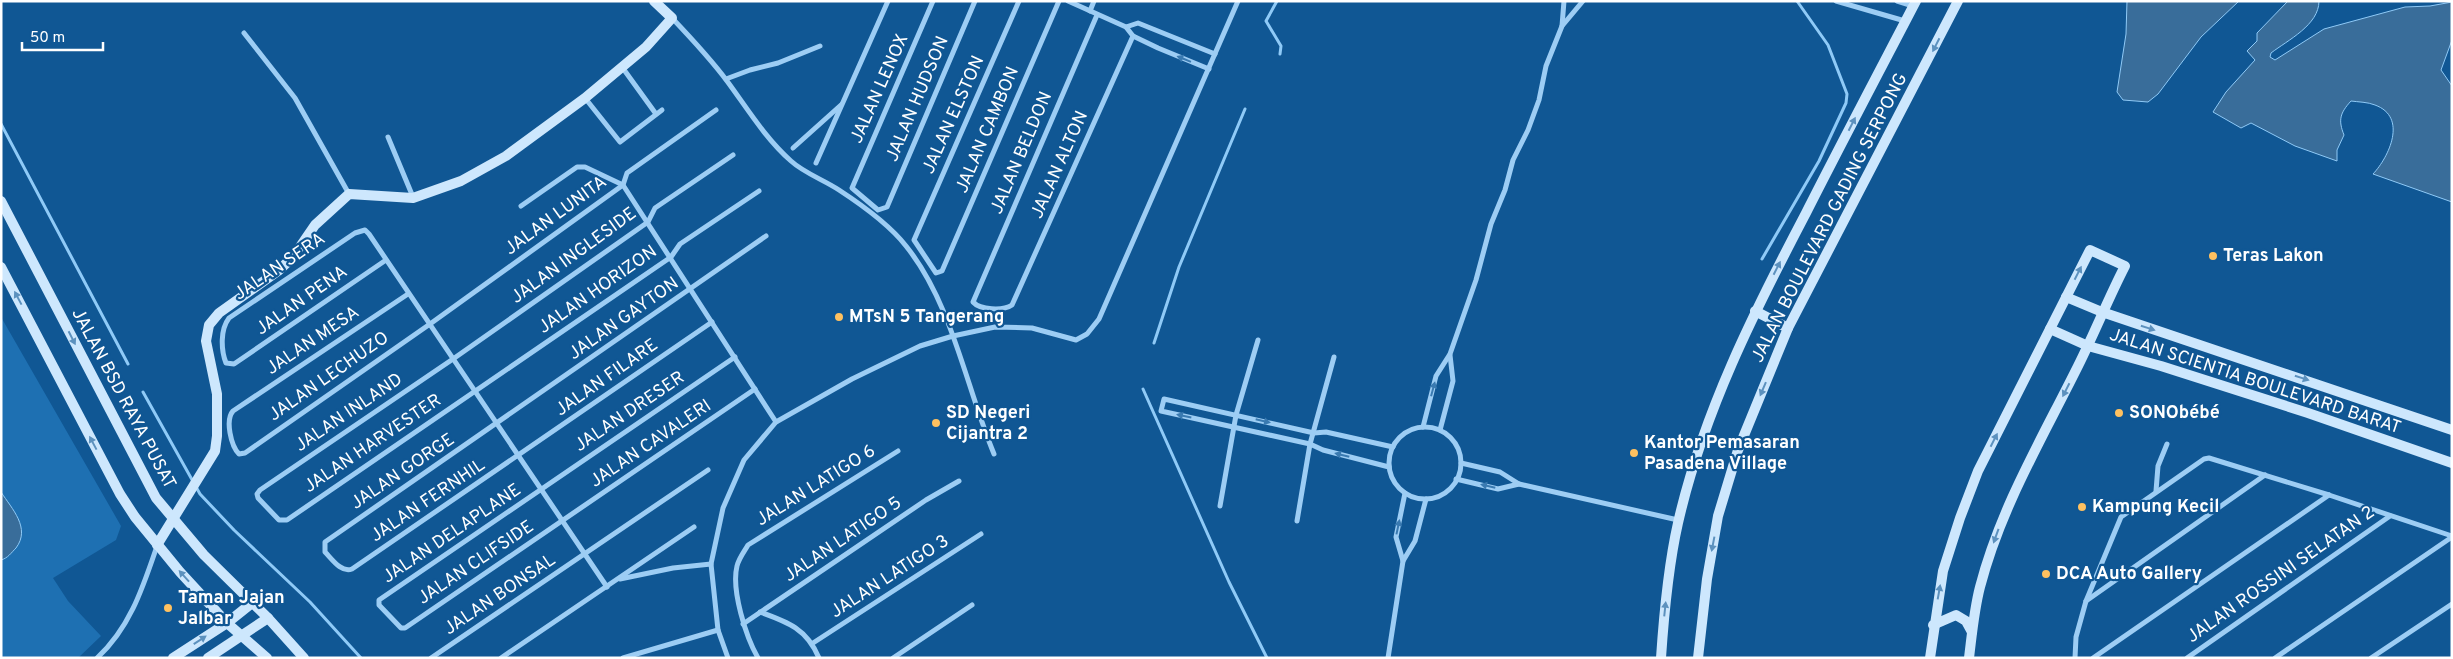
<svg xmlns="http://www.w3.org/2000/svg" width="2453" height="659" font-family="Overpass,sans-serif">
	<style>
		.green { fill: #1e70b2 }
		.water { fill: #396d9a; stroke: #8fcaf7 }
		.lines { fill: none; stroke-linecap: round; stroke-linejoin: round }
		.stream { stroke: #8fcaf7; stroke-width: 3 }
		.street { stroke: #9dcdf4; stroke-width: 5 }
		.secondary { stroke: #cde7fd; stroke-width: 10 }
		.oneway { fill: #5c91be }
		.oneway2 { fill: #3a7ab1 }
		.poi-dot { fill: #ffc160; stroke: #105794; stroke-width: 2 }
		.labels { text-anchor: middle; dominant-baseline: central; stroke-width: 4.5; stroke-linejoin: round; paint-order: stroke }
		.street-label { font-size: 18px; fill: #fff; stroke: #105794 }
		.poi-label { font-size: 18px; font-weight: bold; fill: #fff; stroke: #105794; text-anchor: start }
	</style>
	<rect width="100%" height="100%" fill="#105794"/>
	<!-- green -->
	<path class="green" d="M1,317L121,526L116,540L53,578L68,601L101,636L78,658H1Z"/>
	<!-- water -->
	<g class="water">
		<path d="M2127,1H2239L2201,37L2158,94L2148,102L2123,100L2117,92L2126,34Z"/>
		<path d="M2288,1H2319C2319,25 2288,40 2271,53L2270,57L2275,60L2324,29L2405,7L2430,6L2452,2V40L2441,70L2452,86V202L2373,174C2389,157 2408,117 2375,105C2368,102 2358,102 2351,101C2340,113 2338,120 2344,135L2337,150V161L2295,146L2251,123L2241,128L2213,112L2226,92L2255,60L2247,51L2257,41V33Z"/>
		<path d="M1,492C12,509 31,528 16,548C11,553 8,558 1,560Z"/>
	</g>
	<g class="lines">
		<!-- stream -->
		<g class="stream">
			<path d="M1277,1L1266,21L1281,46L1280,54"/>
			<path d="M1,124L128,364"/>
			<path d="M1762,259L1819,161L1846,103L1847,94L1828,45L1797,1"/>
			<path d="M1154,343L1179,267L1245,109"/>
			<path d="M1143,389L1229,582L1267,658"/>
			<path d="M143,392L200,494L234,530L310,602L361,658"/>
		</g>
		<!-- street -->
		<g class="street">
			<path d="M933,1L852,188L878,210L887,207L975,1"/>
			<path d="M1019,1L914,240L936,273L942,271L1059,1"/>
			<path d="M1068,1L1126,27L1133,36L1158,48L1209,69"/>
			<path d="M1836,1L1905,21"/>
			<path d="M1897,1L1913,6"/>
			<path d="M1090,11L1094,1"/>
			<path d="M1097,15L973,302C980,310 1003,311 1012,305L1133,36"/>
			<path d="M672,18C691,38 710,58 727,81C747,108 765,138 791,161C804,173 824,180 839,190C862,205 889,224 906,246C952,303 966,387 994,454"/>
			<path d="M1562,26L1564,1"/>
			<path d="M1126,27L1138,23L1215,54"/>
			<path d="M244,33L295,98L349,194"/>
			<path d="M622,67L656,114"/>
			<path d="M726,79L750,70L778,63L820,46"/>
			<path d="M585,98L620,142L662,110"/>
			<path d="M388,137L413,197"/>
			<path d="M793,148L841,105"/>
			<path d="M733,155L655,208L648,222L453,359L260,490L257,494L258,498L279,520H287L671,257L680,244L759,191"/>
			<path d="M816,163L888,1"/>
			<path d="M521,206L577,167H585L623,185L776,422"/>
			<path d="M386,260L234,364L226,363C221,350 220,330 229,318L355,233L365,230L369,234L607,587"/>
			<path d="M408,294L233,411C225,420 231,446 239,454L245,453L430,324L623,185L627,173L716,110"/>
			<path d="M712,322L352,569C341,573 332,559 325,552V542L766,236"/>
			<path d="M735,357L379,600V605L401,628H405L755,389"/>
			<path d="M1423,427L1436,376L1450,354L1476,280L1491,224L1505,190L1513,160L1528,130L1539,100L1546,66L1562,26L1583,1"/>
			<circle cx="1425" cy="463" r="36"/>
			<path d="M1440,430L1453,381L1450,355"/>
			<path d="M1461,463L1500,472L1519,484L1678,520"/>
			<path d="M1389,467L1323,450L1310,444L1161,411L1164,399L1314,433L1326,432L1393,447"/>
			<path d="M1456,479L1498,489L1519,484"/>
			<path d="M2156,491L2158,466L2167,444"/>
			<path d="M1220,506L1236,415L1258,340"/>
			<path d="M1297,521L1310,444L1334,357"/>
			<path d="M1403,561L1396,537L1405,493"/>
			<path d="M620,579L673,568L711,564"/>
			<path d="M2086,601L2265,475"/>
			<path d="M760,612C788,622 807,629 819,658"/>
			<path d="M743,624L926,500L959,481"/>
			<path d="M813,643L981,534"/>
			<path d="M97,658C130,628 143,587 157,546"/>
			<path d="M431,658L708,470"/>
			<path d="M501,658L694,527"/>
			<path d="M623,658L718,630"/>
			<path d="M728,658L718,630L711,564L723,508L744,460L776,422L852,379L920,346L953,336L995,327L1032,328L1076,340L1087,334L1099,319L1238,1"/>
			<path d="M758,658C746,637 731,590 737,566C739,558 744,552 748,545L898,451"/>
			<path d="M893,658L972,605"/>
			<path d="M1388,658L1403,561L1415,541L1426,499"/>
			<path d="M2075,658L2076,637L2086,601L2121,517L2204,459L2209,458L2329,495L2452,536"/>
			<path d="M2093,658L2329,495"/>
			<path d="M2187,658L2390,516"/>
			<path d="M2275,658L2452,537"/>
			<path d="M2371,658L2452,604"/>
		</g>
		<!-- secondary -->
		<g class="secondary">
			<path d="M1,201L156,498L204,555L268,618L304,658"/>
			<path d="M1,267L120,494L135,517L180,572L227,623L267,658"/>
			<path d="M2066,297L2102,312L2452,430"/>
			<path d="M1755,311L1788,328"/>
			<path d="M2050,329L2088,346L2161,366L2308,413L2452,463"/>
			<path d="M157,545L215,451L217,436V394L206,341L209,325L219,313L278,271L293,257L315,225L349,194L413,198L461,181L506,156L585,98L646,47L672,18L654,1"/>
			<path d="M1933,625L1956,615L1966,621L1972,632"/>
			<path d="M173,658L227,623L252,603"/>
			<path d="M208,658L268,618"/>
			<path d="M1661,658C1664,613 1668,567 1678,523C1703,413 1754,312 1806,213C1842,142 1879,72 1916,1"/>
			<path d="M1698,658L1707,579L1718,516L1738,450L1788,328L1958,1"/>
			<path d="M1930,658L1943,571L1960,518L1978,471L2090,250L2125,266C2107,301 2093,337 2075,372C2040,442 2000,510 1980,587C1974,610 1972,634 1969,658"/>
		</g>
	</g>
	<!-- one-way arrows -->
	<defs><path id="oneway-solid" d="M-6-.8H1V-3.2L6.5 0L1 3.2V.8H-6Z" transform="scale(1.25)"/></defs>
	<g class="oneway">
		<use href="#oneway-solid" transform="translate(1936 45) rotate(117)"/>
		<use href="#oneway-solid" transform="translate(1852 124) rotate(-63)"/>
		<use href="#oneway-solid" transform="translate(1777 268) rotate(-63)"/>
		<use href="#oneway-solid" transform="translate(2078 273) rotate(-63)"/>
		<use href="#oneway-solid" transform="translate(18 298) rotate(-118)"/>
		<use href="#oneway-solid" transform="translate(2148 328) rotate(18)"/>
		<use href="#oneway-solid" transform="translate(72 338) rotate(63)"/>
		<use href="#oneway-solid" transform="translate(2302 378) rotate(18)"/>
		<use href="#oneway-solid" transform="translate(1763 389) rotate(113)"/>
		<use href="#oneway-solid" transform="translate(2066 390) rotate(117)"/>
		<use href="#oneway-solid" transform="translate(1994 440) rotate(-63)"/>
		<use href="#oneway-solid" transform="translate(93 443) rotate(-118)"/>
		<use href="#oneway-solid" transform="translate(1996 536) rotate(110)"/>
		<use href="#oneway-solid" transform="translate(1713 544) rotate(101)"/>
		<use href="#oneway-solid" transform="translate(184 576) rotate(-132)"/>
		<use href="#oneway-solid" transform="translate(1939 592) rotate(-80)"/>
		<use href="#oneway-solid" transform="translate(1665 609) rotate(-84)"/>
		<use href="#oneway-solid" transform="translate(200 640) rotate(-33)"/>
	</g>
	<g class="oneway2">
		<use href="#oneway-solid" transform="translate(1184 59) rotate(-158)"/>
		<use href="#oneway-solid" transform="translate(1433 389) rotate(-75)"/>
		<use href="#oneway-solid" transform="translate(1184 416) rotate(-168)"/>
		<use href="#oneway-solid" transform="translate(1263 421) rotate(13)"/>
		<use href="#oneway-solid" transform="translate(1342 455) rotate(-166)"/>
		<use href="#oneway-solid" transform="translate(1488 486) rotate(-167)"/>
		<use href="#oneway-solid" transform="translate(1398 527) rotate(-78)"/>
	</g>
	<!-- markers -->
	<g class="poi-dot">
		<circle cx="2213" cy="256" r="5"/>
		<circle cx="839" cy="317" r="5"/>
		<circle cx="2119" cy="413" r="5"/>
		<circle cx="936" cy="423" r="5"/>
		<circle cx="1634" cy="453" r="5"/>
		<circle cx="2082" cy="507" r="5"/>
		<circle cx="2046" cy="574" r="5"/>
		<circle cx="168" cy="608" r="5"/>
	</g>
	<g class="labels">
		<!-- street labels -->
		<g class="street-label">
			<text transform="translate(880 89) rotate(-66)">JALAN LENOX</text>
			<text transform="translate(918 99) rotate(-67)">JALAN HUDSON</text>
			<text transform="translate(954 115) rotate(-66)">JALAN ELSTON</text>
			<text transform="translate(988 130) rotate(-67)">JALAN CAMBON</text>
			<text transform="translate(1022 153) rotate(-67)">JALAN BELDON</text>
			<text transform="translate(1060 165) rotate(-66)">JALAN ALTON</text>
			<text transform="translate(556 216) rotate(-36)">JALAN LUNITA</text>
			<text transform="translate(1830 218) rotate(-63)">JALAN BOULEVARD GADING SERPONG</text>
			<text transform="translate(574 256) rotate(-36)">JALAN INGLESIDE</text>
			<text transform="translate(280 267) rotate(-34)">JALAN SERA</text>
			<text transform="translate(598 290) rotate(-35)">JALAN HORIZON</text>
			<text transform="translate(302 301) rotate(-35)">JALAN PENA</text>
			<text transform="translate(624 319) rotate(-35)">JALAN GAYTON</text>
			<text transform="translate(313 341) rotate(-34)">JALAN MESA</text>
			<text transform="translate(329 377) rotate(-35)">JALAN LECHUZO</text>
			<text transform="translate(607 378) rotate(-35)">JALAN FILARE</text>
			<text transform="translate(2255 382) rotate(18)">JALAN SCIENTIA BOULEVARD BARAT</text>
			<text transform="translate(123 399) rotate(62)">JALAN BSD RAYA PUSAT</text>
			<text transform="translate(630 412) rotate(-34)">JALAN DRESER</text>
			<text transform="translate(349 413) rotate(-34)">JALAN INLAND</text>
			<text transform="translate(373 444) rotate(-34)">JALAN HARVESTER</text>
			<text transform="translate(651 444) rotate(-34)">JALAN CAVALERI</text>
			<text transform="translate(403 472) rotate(-34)">JALAN GORGE</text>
			<text transform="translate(816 486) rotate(-32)">JALAN LATIGO 6</text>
			<text transform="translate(428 501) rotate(-34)">JALAN FERNHIL</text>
			<text transform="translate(452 534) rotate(-34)">JALAN DELAPLANE</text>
			<text transform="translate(843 540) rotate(-34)">JALAN LATIGO 5</text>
			<text transform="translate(476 563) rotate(-34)">JALAN CLIFSIDE</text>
			<text transform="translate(2281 575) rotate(-35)">JALAN ROSSINI SELATAN 2</text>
			<text transform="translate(890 577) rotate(-33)">JALAN LATIGO 3</text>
			<text transform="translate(500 595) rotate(-34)">JALAN BONSAL</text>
		</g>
		<!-- poi labels -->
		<g class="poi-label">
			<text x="2223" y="256">Teras Lakon</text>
			<text x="849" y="317">MTsN 5 Tangerang</text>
			<text x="946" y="413">SD Negeri<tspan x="946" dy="21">Cijantra 2</tspan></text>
			<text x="2129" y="413">SONObébé</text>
			<text x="1644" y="443">Kantor Pemasaran<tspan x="1644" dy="21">Pasadena Village</tspan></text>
			<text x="2092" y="507">Kampung Kecil</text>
			<text x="2056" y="574">DCA Auto Gallery</text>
			<text x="178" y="598">Taman Jajan<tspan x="178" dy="21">Jalbar</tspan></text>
		</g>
	</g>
	<!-- border -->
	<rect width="2453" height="659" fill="none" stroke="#ffffff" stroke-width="5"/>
	<!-- scale -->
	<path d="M22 42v8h81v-8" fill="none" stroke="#ffffff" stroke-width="2.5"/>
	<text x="30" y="42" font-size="15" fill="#ffffff" stroke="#105794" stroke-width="4" paint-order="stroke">50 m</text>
</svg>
